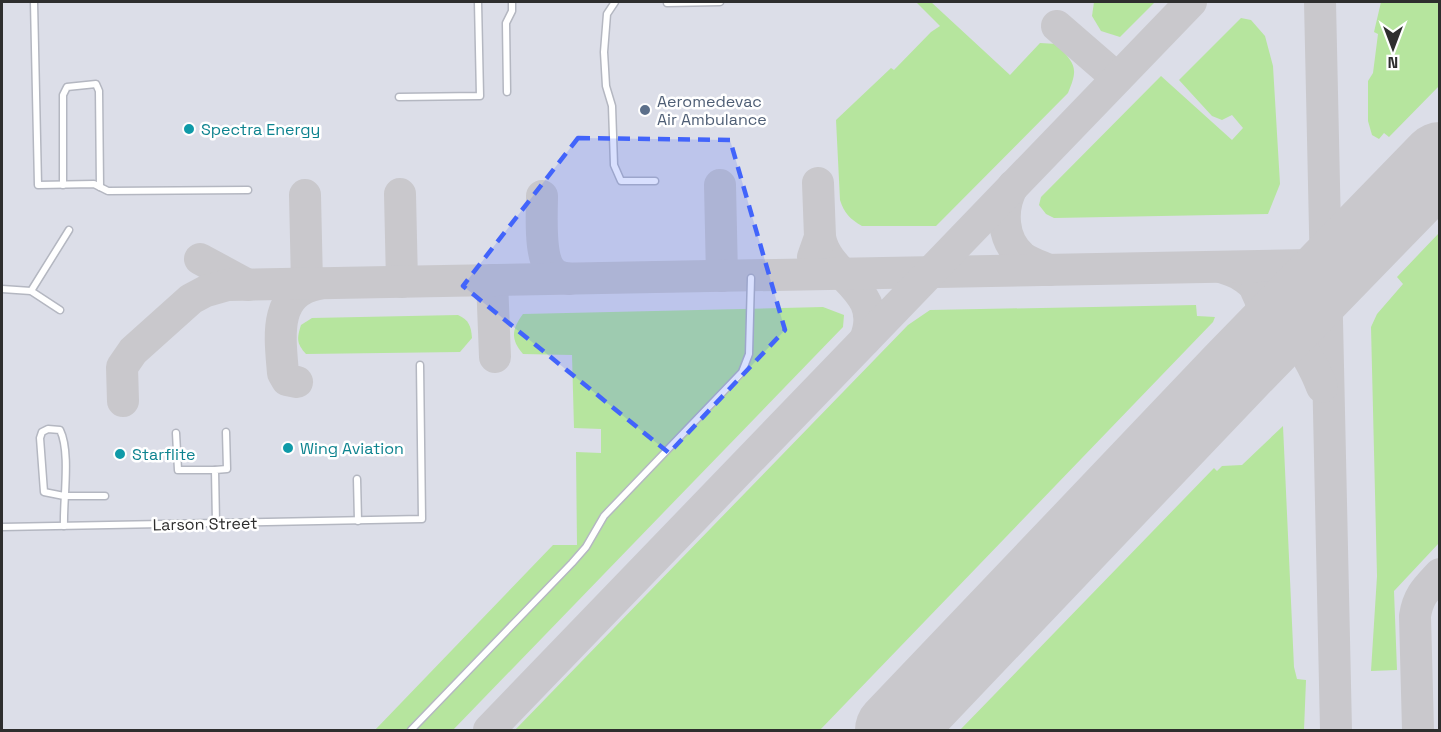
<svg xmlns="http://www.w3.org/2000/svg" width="1441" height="732" font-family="'Space Grotesk',sans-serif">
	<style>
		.airport { fill: #dcdee8 }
		.green { fill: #b6e59e }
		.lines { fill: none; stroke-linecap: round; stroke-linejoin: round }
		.taxiway { stroke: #c9c8cc; stroke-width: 32 }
		.runway { stroke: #c9c8cc; stroke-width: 78 }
		.lane-casing { stroke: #b4b7c1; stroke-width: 9 }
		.lane { stroke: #fff; stroke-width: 6 }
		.marked { fill: #4264fb; fill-opacity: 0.2; stroke: #4264fb; stroke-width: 4.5; stroke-dasharray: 12 8; stroke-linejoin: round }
		.service-dot { fill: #5c6f8a; stroke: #fff; stroke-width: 2 }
		.culture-dot { fill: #0f9aa8; stroke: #fff; stroke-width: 2 }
		.labels { text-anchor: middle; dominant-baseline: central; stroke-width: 5; stroke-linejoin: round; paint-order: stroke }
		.service-label { font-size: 16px; fill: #4e5e75; stroke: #fff; text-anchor: start }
		.culture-label { font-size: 16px; fill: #0d838f; stroke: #fff; text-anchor: start }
		.street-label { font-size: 16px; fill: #2e2e2e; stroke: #fff }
	</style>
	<rect width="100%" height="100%" fill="#efe9e1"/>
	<!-- airport -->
	<rect class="airport" x="2" y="2" width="1437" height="728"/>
	<!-- green -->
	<g class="green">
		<path d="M916,2H931L1010,75L1040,43L1057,44C1075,65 1079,67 1068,93L936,226H862C850,219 844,213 840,200L836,120L891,68L894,70L931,32L940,26Z"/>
		<path d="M1094,2H1155L1120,37L1101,31L1092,16Z"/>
		<path d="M1381,2H1439L1440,85L1389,137L1384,133L1379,139L1372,135L1368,121V81L1373,73L1378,34L1374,32Z"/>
		<path d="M1241,18L1251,20L1265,36L1273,66L1280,184L1268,214L1054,218L1046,214L1039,205L1041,197L1161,76L1232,140L1243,128L1232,115L1222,120L1212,116L1179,80Z"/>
		<path d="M1439,233V543L1394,591L1397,670L1371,671L1377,576L1371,327L1377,314L1403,284L1397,277Z"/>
		<path d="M1196,305L1197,316L1215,317L1213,322L820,730H515L908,325L930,310Z"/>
		<path d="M823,307L844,315L843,327L453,730H375L553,545H577L576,452L601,453V429L574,428L572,355L523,354C510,339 512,329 523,314Z"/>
		<path d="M458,315C469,320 471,326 472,338L460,352L306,354C296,343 297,338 301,325L312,318Z"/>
		<path d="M1283,426L1294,667L1297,679L1306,680L1304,730H960L1214,468L1217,471L1222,466L1242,465Z"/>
	</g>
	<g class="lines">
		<!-- taxiway -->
		<g class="taxiway">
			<path d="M1320,2L1336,730"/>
			<path d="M1057,26L1117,78"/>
			<path d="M720,185L722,276"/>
			<path d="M1013,186C1000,209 1002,240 1022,257C1030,263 1040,266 1049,270"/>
			<path d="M400,194L402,282"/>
			<path d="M305,195L307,284"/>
			<path d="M542,196C542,215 538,264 556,275C560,277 565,278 570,279"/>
			<path d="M820,237C827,278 886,289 865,340"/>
			<path d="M813,257L820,237L818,183"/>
			<path d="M200,259L248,285"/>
			<path d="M1221,267C1227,269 1233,271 1239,274C1269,291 1310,355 1322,387"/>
			<path d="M492,280L495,357"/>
			<path d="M1234,373C1260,345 1275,328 1256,290"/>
			<path d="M297,382L287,380L283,373C280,337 273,293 318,284"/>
			<path d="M123,401L122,367L133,351L191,299L206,291L227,285L1313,265C1334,264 1348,253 1363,241"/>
			<path d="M489,730L1191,2"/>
			<path d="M900,730L914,711"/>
			<path d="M1418,730L1415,616C1418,596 1426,589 1440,574"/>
		</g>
		<!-- runway -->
		<path class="runway" d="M894,730L1234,373L1440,161"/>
		<defs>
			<g id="lane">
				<path d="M34,2L38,185L94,184L108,191L248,190"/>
				<path d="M615,2L607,14L604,52L606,86L612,106L614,165L621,181H655"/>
				<path d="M667,3L720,2"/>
				<path d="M507,92L506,23L512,11V2"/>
				<path d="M399,97L480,96L478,2"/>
				<path d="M63,185V95L67,87L96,84L99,91L100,187"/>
				<path d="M2,289L31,291L60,310"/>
				<path d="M31,291L69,230"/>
				<path d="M176,433L178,470H215"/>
				<path d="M357,479L358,521"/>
				<path d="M216,523L215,470L227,469L226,432"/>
				<path d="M64,526C63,500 71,452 60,430L48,429L42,432L40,438L44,492L64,496H105"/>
				<path d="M2,527L422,519L420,365"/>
				<path d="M411,730L572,563L586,547L604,516L742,372L749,354L751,278"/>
			</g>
		</defs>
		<!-- lane casing -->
		<use href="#lane" class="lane-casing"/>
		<!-- lane -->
		<use href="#lane" class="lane"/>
	</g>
	<!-- marked area -->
	<path class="marked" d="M578,138L730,140L785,330L669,453L463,286Z"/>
	<!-- markers -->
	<circle class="service-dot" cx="645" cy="110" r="6"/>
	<g class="culture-dot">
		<circle cx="189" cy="129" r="6"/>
		<circle cx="288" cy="448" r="6"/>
		<circle cx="120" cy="454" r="6"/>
	</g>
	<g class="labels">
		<!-- service labels -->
		<g class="service-label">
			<text x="657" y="101">Aeromedevac<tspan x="657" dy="18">Air Ambulance</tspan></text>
		</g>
		<!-- culture labels -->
		<g class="culture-label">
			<text x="201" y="129">Spectra Energy</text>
			<text x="300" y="448">Wing Aviation</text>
			<text x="132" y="454">Starflite</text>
		</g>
		<!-- street labels -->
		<g class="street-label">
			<text transform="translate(205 524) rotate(-1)">Larson Street</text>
		</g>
	</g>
	<!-- border -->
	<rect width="1441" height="732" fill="none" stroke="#2e2e2e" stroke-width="6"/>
	<!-- north arrow -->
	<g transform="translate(1393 48) rotate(180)" stroke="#ffffff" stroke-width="4.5" paint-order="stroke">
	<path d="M0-4.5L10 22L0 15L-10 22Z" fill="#2e2e2e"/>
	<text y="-9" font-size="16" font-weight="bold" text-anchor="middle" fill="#2e2e2e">N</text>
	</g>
</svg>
